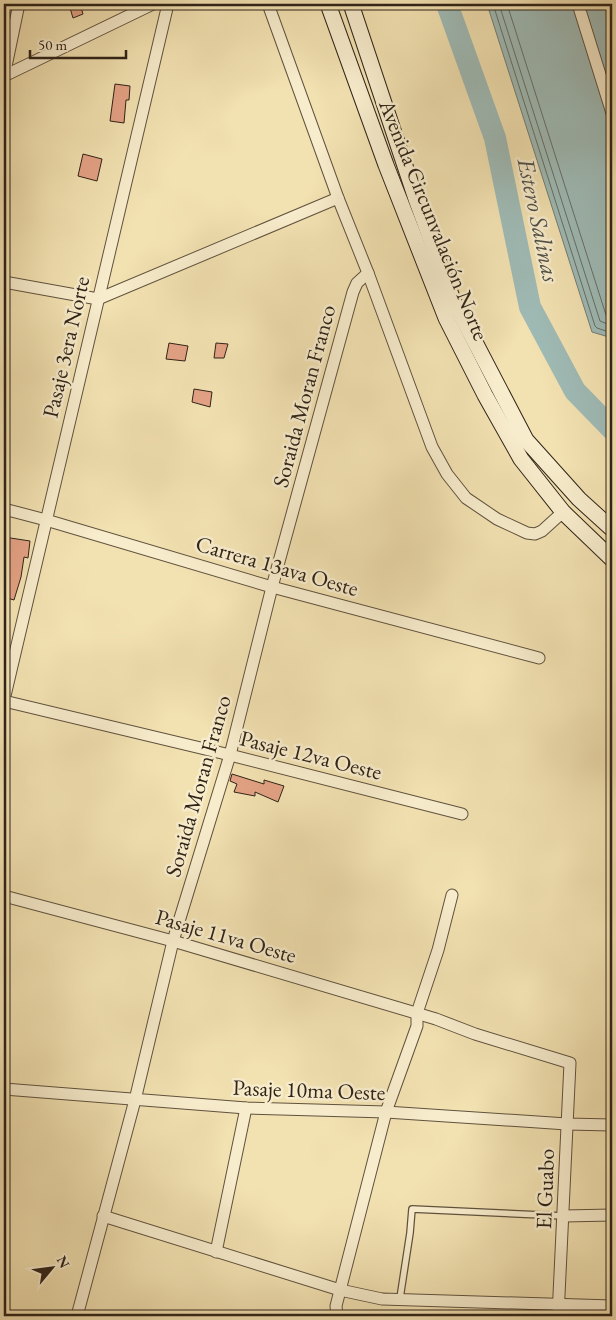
<svg xmlns="http://www.w3.org/2000/svg" width="616" height="1320" font-family="'EB Garamond',serif">
	<style>
		.water { fill: #9fbbb6; stroke: #727e77 }
		.lines { fill: none; stroke-linecap: round; stroke-linejoin: round }
		.shore { stroke: #676f67; stroke-width: 1 }
		.river { stroke: #9fbbb6; stroke-width: 22 }
		.building { fill: #e4a285; stroke: #2f2318 }
		.lane-casing { stroke: #60523e; stroke-width: 8 }
		.street-casing { stroke: #60523e; stroke-width: 13 }
		.secondary-casing { stroke: #2f2318; stroke-width: 17 }
		.lane { stroke: #f7eccc; stroke-width: 5.5 }
		.street { stroke: #f7eccc; stroke-width: 11 }
		.secondary { stroke: #f7eccc; stroke-width: 15 }
		.labels { text-anchor: middle; dominant-baseline: central; stroke-width: 5; stroke-linejoin: round; paint-order: stroke }
		.street-label { font-size: 22px; fill: #2f2318; stroke: #f7eccc }
		.water-label { font-size: 24px; font-style: italic; fill: #515147; stroke: #f7eccc }
	</style>
	<rect width="100%" height="100%" fill="#f2e1b1"/>
	<filter id="stains"><feTurbulence type="fractalNoise" baseFrequency=".004" numOctaves="4"/><feColorMatrix values="0 0 0 0 .2 0 0 0 0 .09 0 0 0 0 .02 0 0 0 .5 -.17"/></filter>
	<radialGradient id="worn" r=".72"><stop offset=".6" stop-color="#630" stop-opacity="0"/><stop offset="1" stop-color="#630" stop-opacity=".3"/></radialGradient>
	<!-- water -->
	<path class="water" d="M487,4H612V338L592,332Z"/>
	<g class="lines">
		<!-- shore -->
		<g class="shore">
			<path d="M493,4L595,326L597,328L612,333"/>
			<path d="M499,4L600,321L612,326"/>
			<path d="M507,4L606,315L612,318"/>
		</g>
		<!-- river -->
		<path class="river" d="M447,4L495,138L530,307L575,391L612,429"/>
	</g>
	<!-- building -->
	<g class="building">
		<path d="M80,4L83,14L73,18L70,8Z"/>
		<path d="M4,11L10,12L4,40Z"/>
		<path d="M115,84L130,86L129,100H126L124,123L110,121Z"/>
		<path d="M83,154L102,159L97,181L78,176Z"/>
		<path d="M169,343L188,346L185,361L166,359Z"/>
		<path d="M216,343L228,344L224,358H214Z"/>
		<path d="M194,389L212,392L210,407L192,402Z"/>
		<path d="M4,537L30,541L28,558L24,557L21,577L14,600L4,597Z"/>
		<path d="M232,774L264,784V780L284,786L278,802L255,792V796L234,792L237,784L230,781Z"/>
	</g>
	<g class="lines">
		<defs>
			<path id="lane" d="M400,1298L410,1233L412,1209L564,1216"/>
			<g id="street">
				<path d="M268,4L338,198L368,273L432,447L447,474L466,498L497,519L527,533L535,534L542,531L563,512"/>
				<path d="M578,4L612,113"/>
				<path d="M4,76L153,4"/>
				<path d="M4,76L19,4"/>
				<path d="M4,282L98,299L338,198"/>
				<path d="M4,509L46,520L272,587L539,658"/>
				<path d="M4,700L168,4"/>
				<path d="M4,701L230,755L462,814"/>
				<path d="M4,896L173,941L436,1019L475,1034L570,1063L558,1316"/>
				<path d="M4,1089L246,1108L386,1112L567,1124L612,1125"/>
				<path d="M103,1216L340,1290L382,1299L612,1306"/>
				<path d="M564,1216L612,1215"/>
				<path d="M216,1252L246,1108"/>
				<path d="M77,1316L135,1100L173,941L230,755L272,587L353,292L357,283L368,273"/>
				<path d="M337,1316L336,1306L386,1112L417,1026V1013L438,950L452,895"/>
			</g>
			<g id="secondary">
				<path d="M328,4L386,165L446,318L485,395L521,459L563,512L612,559"/>
				<path d="M351,4L416,199L453,300L526,440L579,499L612,529"/>
			</g>
		</defs>
		<!-- lane casing -->
		<use href="#lane" class="lane-casing"/>
		<!-- street casing -->
		<use href="#street" class="street-casing"/>
		<!-- secondary casing -->
		<use href="#secondary" class="secondary-casing"/>
		<!-- lane -->
		<use href="#lane" class="lane"/>
		<!-- street -->
		<use href="#street" class="street"/>
		<!-- secondary -->
		<use href="#secondary" class="secondary"/>
	</g>
	<g class="labels">
		<!-- street labels -->
		<g class="street-label">
			<text transform="translate(434 220) rotate(68)">Avenida Circunvalación Norte</text>
			<text transform="translate(66 347) rotate(-77)">Pasaje 3era Norte</text>
			<text transform="translate(304 396) rotate(-75)">Soraida Moran Franco</text>
			<text transform="translate(277 566) rotate(16)">Carrera 13ava Oeste</text>
			<text transform="translate(311 755) rotate(14)">Pasaje 12va Oeste</text>
			<text transform="translate(198 786) rotate(-74)">Soraida Moran Franco</text>
			<text transform="translate(226 936) rotate(16)">Pasaje 11va Oeste</text>
			<text transform="translate(309 1090) rotate(2)">Pasaje 10ma Oeste</text>
			<text transform="translate(545 1189) rotate(-88)">El Guabo</text>
		</g>
		<!-- water labels -->
		<g class="water-label">
			<text transform="translate(539 220) rotate(78)">Estero Salinas</text>
		</g>
	</g>
	<!-- margin -->
	<rect width="616" height="1320" fill="none" stroke="#f2e1b1" stroke-width="20"/>
	<rect x="5" y="5" width="606" height="1310" fill="none" stroke="#2f2318" stroke-width="2.5"/>
	<rect x="10" y="10" width="596" height="1300" fill="none" stroke="#2f2318"/>
	<!-- north arrow -->
	<g transform="translate(52 1268) rotate(61)" stroke="#f7eccc" stroke-width="4" paint-order="stroke">
	<path d="M0-4L9 19L0 12L-9 19Z" fill="#2f2318"/>
	<text y="-8" font-size="14" font-weight="bold" text-anchor="middle" fill="#2f2318">N</text>
	</g>
	<!-- scale -->
	<path d="M30 50v8h96v-8" fill="none" stroke="#2f2318" stroke-width="2.5"/>
	<text x="38" y="50" font-size="15" fill="#2f2318" stroke="#f7eccc" stroke-width="4" paint-order="stroke">50 m</text>
	<rect width="100%" height="100%" filter="url(#stains)"/>
	<rect width="100%" height="100%" fill="url(#worn)"/>
</svg>
